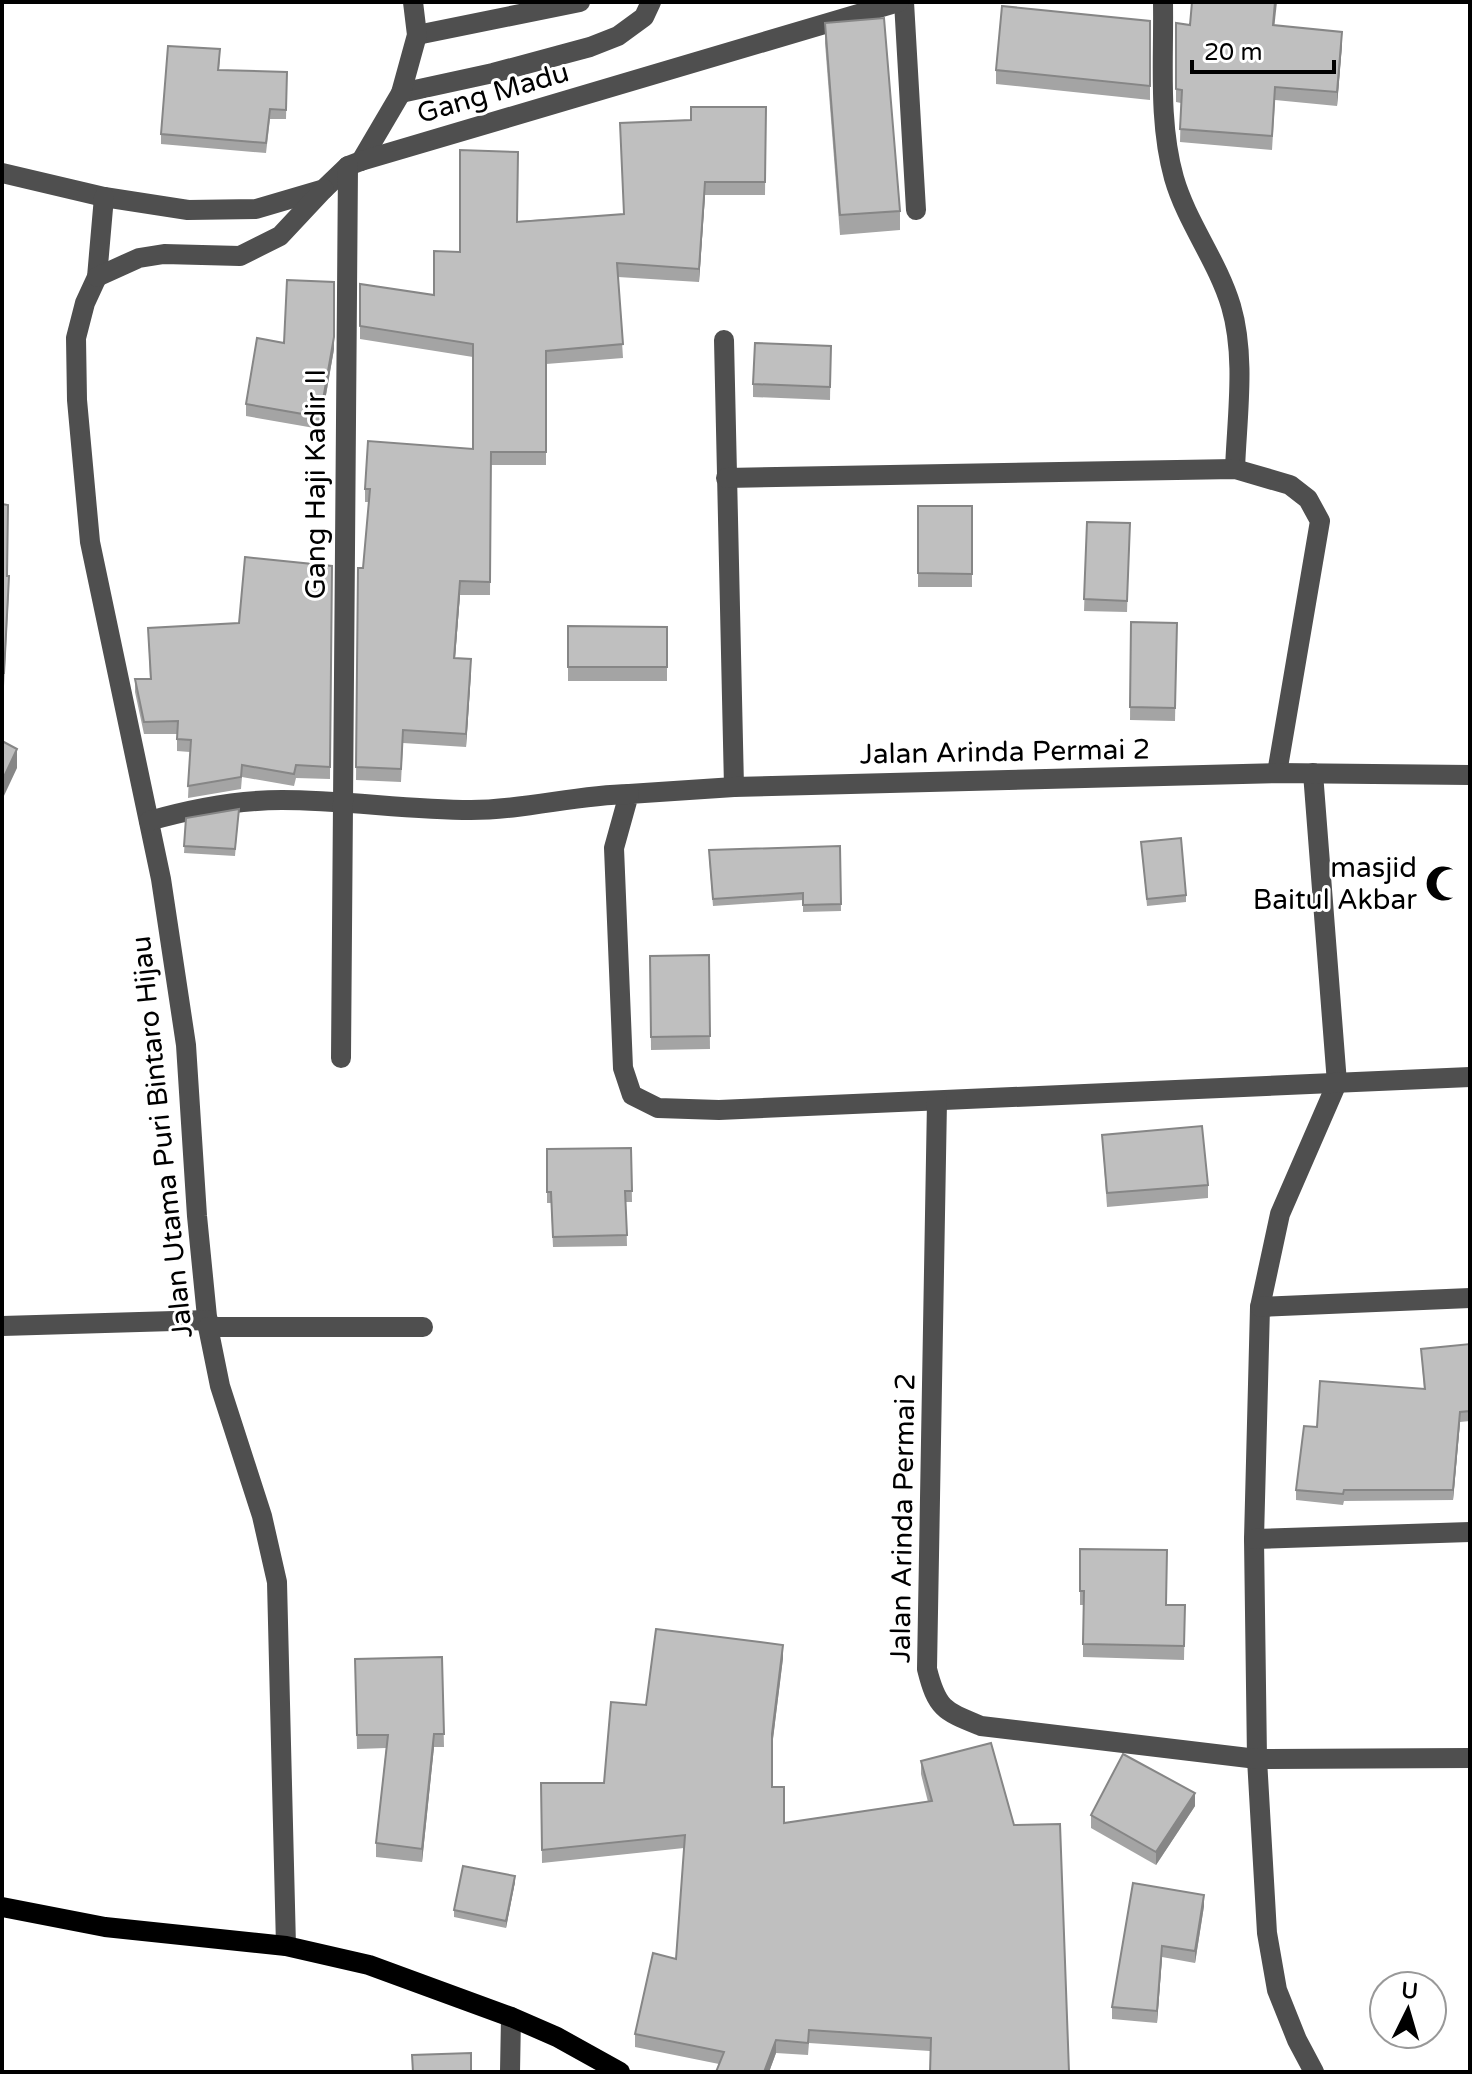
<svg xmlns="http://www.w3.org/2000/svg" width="1472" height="2074" font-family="'Varela Round',sans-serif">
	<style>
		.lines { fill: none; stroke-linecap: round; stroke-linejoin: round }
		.minor { stroke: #4f4f4f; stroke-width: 20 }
		.major { stroke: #000; stroke-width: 20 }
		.wall { fill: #a4a4a4 }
		.shaded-wall { fill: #868686 }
		.building { fill: #bfbfbf; stroke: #868686; stroke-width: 2 }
		.labels { text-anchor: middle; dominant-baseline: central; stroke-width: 6; stroke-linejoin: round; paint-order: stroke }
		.street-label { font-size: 28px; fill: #000; stroke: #fff }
		.poi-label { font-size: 28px; fill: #000; stroke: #fff; text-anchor: end }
	</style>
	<rect width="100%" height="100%" fill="#fff"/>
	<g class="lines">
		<!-- minor -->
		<g class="minor">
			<path d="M904,2L916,210"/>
			<path d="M1163,2C1164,60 1158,121 1174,178C1187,223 1217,260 1231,306C1246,357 1237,416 1235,469"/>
			<path d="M417,35L580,2"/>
			<path d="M401,93L493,73L590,47L618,36L644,17L651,2"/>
			<path d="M361,161L401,93L417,35L413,2"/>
			<path d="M2,173L104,197L188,210L256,209L324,189L348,166L361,161L899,2"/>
			<path d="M104,197L97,277L85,303L76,338L77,400L90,542L161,879L186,1045L197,1216L208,1327L220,1386L262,1516L277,1582L286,1946"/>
			<path d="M97,277L139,258L164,254L240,256L280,236L324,189"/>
			<path d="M724,340L734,787"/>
			<path d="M726,478L1235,469L1290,485L1308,499L1320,521L1277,773"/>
			<path d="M1313,773L1337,1083L1280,1214L1260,1307L1254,1539L1257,1759L1267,1933L1277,1990L1297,2040L1314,2072"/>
			<path d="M1470,775L1277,773L734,787L629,794L614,848L623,1068L632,1095L658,1108L719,1110L1470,1077"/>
			<path d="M149,821C191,809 238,800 282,800C345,800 408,810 471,810C525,810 576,795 629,794"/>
			<path d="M341,1058L348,166"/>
			<path d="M937,1101L927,1669C937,1709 944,1711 981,1726L1257,1759L1470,1758"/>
			<path d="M1260,1307L1470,1298"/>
			<path d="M2,1326L208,1320"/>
			<path d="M208,1327H423"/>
			<path d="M1254,1539L1470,1532"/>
			<path d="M510,2072L511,2017"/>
		</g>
		<!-- major -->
		<path class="major" d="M2,1907L105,1927L286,1946L369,1965L511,2017L557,2037L620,2072"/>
	</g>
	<!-- wall -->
	<g class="wall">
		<path d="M1150,21V100L996,84V70Z"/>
		<path d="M825,23L900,211V230L840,235L825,43Z"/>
		<path d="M1176,23L1190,25H1274L1342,45L1337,106L1275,100L1272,150L1180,142L1181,103L1176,102Z"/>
		<path d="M220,59L219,70L287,72L286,119H270L266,153L161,144V134Z"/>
		<path d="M766,107L765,195H705L699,282L618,277L623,358L546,364V465H491L490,595H460L455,658L471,672L466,747L403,743L401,782L356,780L358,568H363L369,502H365V489L473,449V357L360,339V284L434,295L460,252L517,221L623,214L691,120Z"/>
		<path d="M284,343L334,349L320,429L246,416V404Z"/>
		<path d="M831,346L830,400L753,397V384Z"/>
		<path d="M2,504L7,576L9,590L4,686H2Z"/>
		<rect x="918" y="506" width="54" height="81"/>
		<path d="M1087,522L1130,523L1127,612L1084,611Z"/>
		<path d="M332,566L330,779L296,778L294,786L242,777L241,789L188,798L190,752L177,751V734H144L135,692V679H150L148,628L239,623Z"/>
		<path d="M1131,622L1177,623L1175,721L1130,720Z"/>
		<path d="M568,626L667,627V681H568Z"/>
		<path d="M239,809L235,856L184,853L186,818Z"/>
		<path d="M1141,842L1186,895V902L1147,906Z"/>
		<path d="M840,846L841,911L803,912V900L713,906L709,857Z"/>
		<path d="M709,955L710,1049L651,1050L650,956Z"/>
		<path d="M1102,1135L1208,1185V1198L1107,1207Z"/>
		<path d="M631,1148L632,1202H626L627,1246L553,1247L551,1203H547V1149Z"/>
		<path d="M1470,1344V1421L1460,1422L1453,1500L1344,1501L1343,1505L1296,1500V1490L1317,1427L1424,1389L1421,1349Z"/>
		<path d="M1080,1549L1166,1605H1185L1184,1660L1083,1657V1605H1080Z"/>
		<path d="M442,1657L444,1747H434L422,1862L376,1857V1843L386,1748L357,1749L355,1659Z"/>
		<path d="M783,1658L772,1746V1787L784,1823L928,1802L921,1774V1761L991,1743L930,2051L809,2043L808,2055L776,2053L769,2072H716L719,2064L635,2047V2034L676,1959L684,1848L542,1863L541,1783H604L646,1705Z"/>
		<path d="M1195,1806L1156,1865L1091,1828V1815Z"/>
		<path d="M515,1882L506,1928L454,1917V1910Z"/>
		<path d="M1133,1883L1204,1906L1195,1963L1162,1957L1157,2023L1112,2019V2007Z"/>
	</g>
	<!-- shaded-wall -->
	<g class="shaded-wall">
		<path d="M1275,2H1277L1273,38V25Z"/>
		<path d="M1342,32V45L1337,106V92Z"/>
		<path d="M705,182V195L699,282V269Z"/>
		<path d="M334,282V349L320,429V417Z"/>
		<path d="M460,581V595L454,671V658Z"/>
		<path d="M471,659V672L466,747V734Z"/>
		<path d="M17,749V768L2,800V781Z"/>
		<path d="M1460,1412V1422L1453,1500V1490Z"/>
		<path d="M783,1645V1658L772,1747V1734Z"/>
		<path d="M434,1734V1747L422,1862V1849Z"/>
		<path d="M1195,1793V1806L1156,1865V1852Z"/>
		<path d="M515,1876V1882L506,1928V1921Z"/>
		<path d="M1204,1895V1906L1195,1963V1951Z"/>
		<path d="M1162,1946V1957L1157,2023V2011Z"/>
		<path d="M776,2040V2053L769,2072H764Z"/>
	</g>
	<!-- building -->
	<g class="building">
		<path d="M1192,2H1275L1273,25L1342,32L1337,92L1275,87L1272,136L1180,129L1182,90L1176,89V23L1190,25Z"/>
		<path d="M1002,6L1150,21V86L996,70Z"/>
		<path d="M884,18L900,211L840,215L825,23Z"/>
		<path d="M168,46L220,49L218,70L287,72L286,110L270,109L266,143L161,134Z"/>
		<path d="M691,107H766L765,182H705L699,269L617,263L623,344L546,351V452H491L490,582L460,581L454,658L471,659L466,734L403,730L401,769L356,767L358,568H363L370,489H365L368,441L473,449V344L360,326V284L434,295V251L460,252V150L518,152L517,222L624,214L620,123L691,120Z"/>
		<path d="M287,280L334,282V337L320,417L246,404L257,338L284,343Z"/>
		<path d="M755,343L831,346L830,387L753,384Z"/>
		<path d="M2,504L8,505L7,576H9L4,673H2Z"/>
		<path d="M918,506H972V574L918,573Z"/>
		<path d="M1087,522L1130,523L1127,601L1084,599Z"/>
		<path d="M245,557L332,566L330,767L296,765L294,774L242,765L241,777L188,786L191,740L177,739L178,721L144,722L135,679H151L148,628L239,623Z"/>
		<path d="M1131,622L1177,623L1175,708L1130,707Z"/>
		<path d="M568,626L667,627V667H568Z"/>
		<path d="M2,741L17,749L2,781Z"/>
		<path d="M239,809L235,849L184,846L186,818Z"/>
		<path d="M1181,838L1186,895L1147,899L1141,842Z"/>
		<path d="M840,846L841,904L803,905V893L713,899L709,850Z"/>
		<path d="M709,955L710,1036L651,1037L650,956Z"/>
		<path d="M1202,1126L1208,1185L1107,1193L1102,1135Z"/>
		<path d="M631,1148L632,1191H625L627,1235L553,1237L551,1192H547V1149Z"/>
		<path d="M1470,1344V1411L1460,1412L1453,1490H1344L1343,1494L1296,1490L1304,1426L1317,1427L1320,1381L1425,1389L1421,1349Z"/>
		<path d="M1080,1549L1167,1550L1166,1605H1185L1184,1646L1083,1644L1084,1591H1080Z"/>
		<path d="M656,1629L783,1645L772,1734V1787H784V1823L932,1801L921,1761L991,1743L1014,1825L1060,1824L1069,2072H930L931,2038L809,2030L808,2043L776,2040L764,2072H716L724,2052L635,2034L653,1953L676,1959L685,1835L542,1850L541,1783H604L611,1702L646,1705Z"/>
		<path d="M442,1657L444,1734H434L422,1849L376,1843L388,1735H357L355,1659Z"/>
		<path d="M1123,1754L1195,1793L1156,1852L1091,1815Z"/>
		<path d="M463,1866L515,1876L506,1921L454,1910Z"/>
		<path d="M1133,1883L1204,1895L1195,1951L1162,1946L1157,2011L1112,2007Z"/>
		<path d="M471,2053V2072H413L412,2055Z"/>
	</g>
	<!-- icons -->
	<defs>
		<symbol id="mosque-bare" viewBox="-9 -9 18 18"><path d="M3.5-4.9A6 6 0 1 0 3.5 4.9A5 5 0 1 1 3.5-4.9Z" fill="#000" stroke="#fff" stroke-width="2.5" paint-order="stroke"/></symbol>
	</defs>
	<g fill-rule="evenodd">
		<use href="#mosque-bare" x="1418" y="858" width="51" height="51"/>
	</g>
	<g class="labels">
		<!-- street labels -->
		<g class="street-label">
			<text transform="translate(493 93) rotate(-16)">Gang Madu</text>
			<text transform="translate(316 484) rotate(-90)">Gang Haji Kadir II</text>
			<text transform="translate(1005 752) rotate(-1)">Jalan Arinda Permai 2</text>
			<text transform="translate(162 1137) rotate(-96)">Jalan Utama Puri Bintaro Hijau</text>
			<text transform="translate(903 1518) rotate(-89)">Jalan Arinda Permai 2</text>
		</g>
		<!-- poi labels -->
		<g class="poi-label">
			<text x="1417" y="868">masjid<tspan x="1417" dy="32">Baitul Akbar</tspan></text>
		</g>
	</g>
	<!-- border -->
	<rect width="1472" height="2074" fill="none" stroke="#000000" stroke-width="8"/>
	<!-- north arrow -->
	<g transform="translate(1408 2010) rotate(5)"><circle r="38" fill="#ffffff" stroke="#999999" stroke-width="2"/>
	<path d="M0-6L14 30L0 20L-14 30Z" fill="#000000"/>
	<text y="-12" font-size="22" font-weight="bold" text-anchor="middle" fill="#000000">U</text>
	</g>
	<!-- scale -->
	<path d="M1192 60v12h142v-12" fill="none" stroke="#000000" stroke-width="4"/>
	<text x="1204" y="60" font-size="24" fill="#000000" stroke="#ffffff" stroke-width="6" paint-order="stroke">20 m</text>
</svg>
